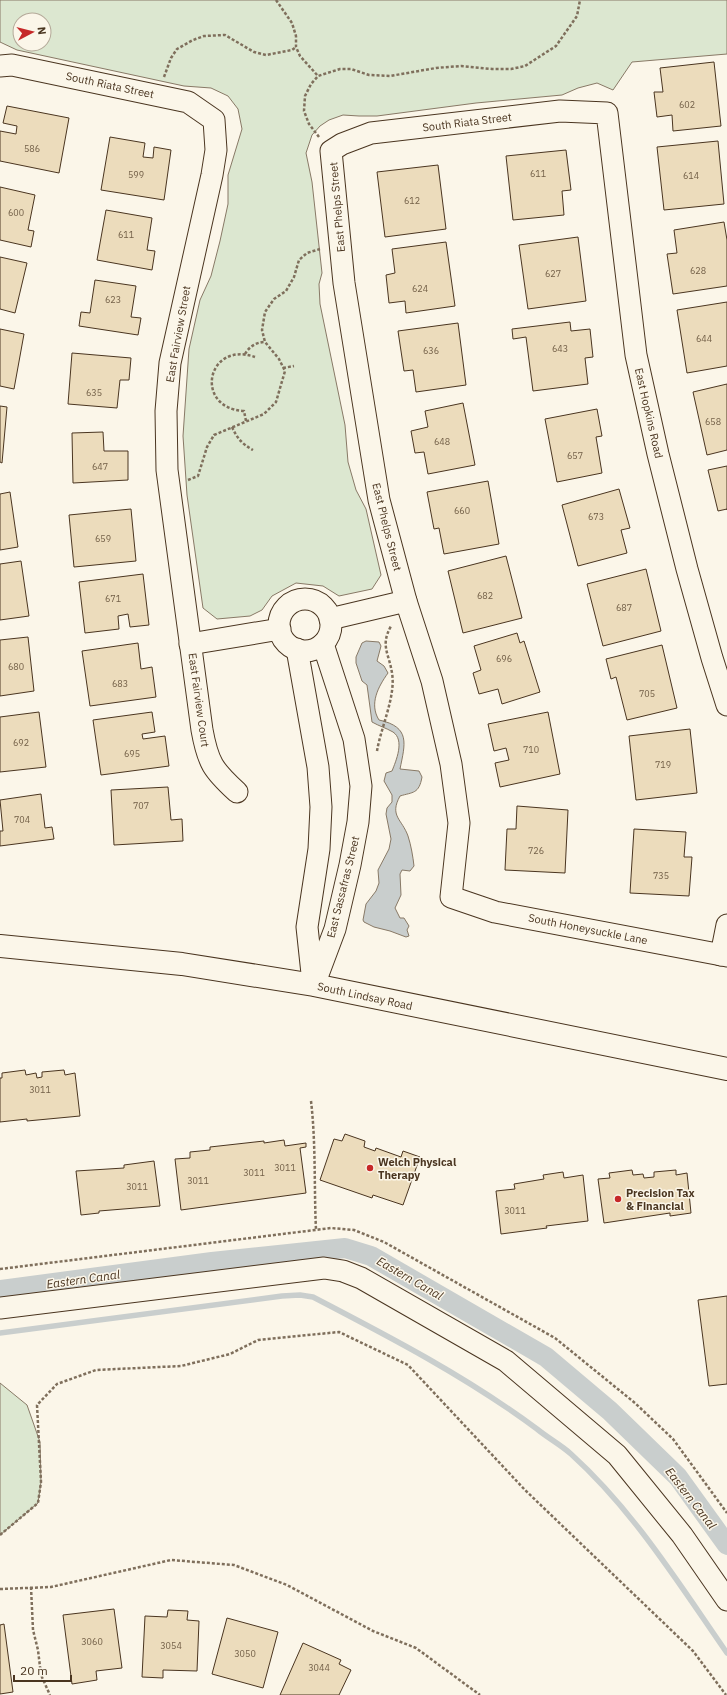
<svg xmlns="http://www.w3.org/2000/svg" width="727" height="1695" font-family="'IBM Plex Sans',sans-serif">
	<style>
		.green { fill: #dce7d0; stroke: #887966; fill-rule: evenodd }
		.water { fill: #c9cecd; stroke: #887966 }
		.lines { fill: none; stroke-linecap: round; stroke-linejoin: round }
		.stream { stroke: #c9cecd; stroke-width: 5.5 }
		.canal { stroke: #c9cecd; stroke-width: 20 }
		.building { fill: #ecdcbc; stroke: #4a3520 }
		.minor-casing { stroke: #4a3520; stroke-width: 23 }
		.major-casing { stroke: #4a3520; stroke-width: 24 }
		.path { stroke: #7f6f5c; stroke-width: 2.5; stroke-dasharray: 3 2; stroke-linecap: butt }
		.minor { stroke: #fbf6e9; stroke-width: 21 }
		.major { stroke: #fbf6e9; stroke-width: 22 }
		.poi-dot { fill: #c62828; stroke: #fbf6e9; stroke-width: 1.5 }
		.labels { text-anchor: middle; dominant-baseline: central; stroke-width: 3; stroke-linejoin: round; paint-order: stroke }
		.number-label { font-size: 9px; fill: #725f47 }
		.street-label { font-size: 11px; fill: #4a3520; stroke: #fbf6e9 }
		.poi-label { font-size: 11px; font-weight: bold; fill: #4a3520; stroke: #fbf6e9; text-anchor: start }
		.water-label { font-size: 12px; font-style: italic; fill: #4a3520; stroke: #fbf6e9 }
	</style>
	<rect width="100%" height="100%" fill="#fbf6e9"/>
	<!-- green -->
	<g class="green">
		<path d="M0,0H727V54L632,62L613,90L597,83L578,88L562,95L476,103L377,116H359L343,115L329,120L320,126L312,135L306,153L312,182L322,273L319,284L320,304L345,425L348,462L356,490L366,509L381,575L372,589L339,596L323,586L296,583L272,596L262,610L250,616L217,619L203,608L187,495L183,436L189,349L200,300L211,276L220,241L228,204V175L242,129L238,109L228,96L211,88L184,86L17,50L0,42ZM20,20H44V44H20Z"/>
		<path d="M0,1383L27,1405L40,1442L41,1482L38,1503L0,1535Z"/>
	</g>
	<!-- water -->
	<path class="water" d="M366,641L379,642L381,646L377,661L384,666L388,673C378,687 369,704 379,720C411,727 405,744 400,769L419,771L422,777C419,794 413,792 400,796C389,816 402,819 408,836C411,845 413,857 414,866L410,871L402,870L400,874L401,895L395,908L400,918H404L409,926L407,930L409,936L406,937L390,931L374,927L364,922L363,920L366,904L376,891L379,883L378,870L389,849L391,839L386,814L387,808L392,802V795L384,781L386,773L392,771C396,761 405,740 393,732C386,728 379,726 372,722L367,685L362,681L356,663V657L362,643Z"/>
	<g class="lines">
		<!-- stream -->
		<path class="stream" d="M0,1333L282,1296L300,1295L313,1297C390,1337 467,1377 537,1429C548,1438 561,1445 571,1454C634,1511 679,1584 727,1653"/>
		<!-- canal -->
		<path class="canal" d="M0,1290L212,1262L345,1248L371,1256L546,1357L610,1411L678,1477L727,1545"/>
	</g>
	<!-- building -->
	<g class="building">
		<path d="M714,62L721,126L673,131L672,115L657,117L654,92H663L660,68Z"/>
		<path d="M7,106L69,118L59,173L0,161V131L16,134L17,126L3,123Z"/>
		<path d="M110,137L145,143L143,157L153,158L154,147L171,150L164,200L101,190Z"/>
		<path d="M718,141L724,204L664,210L657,147Z"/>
		<path d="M566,150L571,190L562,191L564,215L513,220L506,156Z"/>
		<path d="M438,165L446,229L385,237L377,172Z"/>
		<path d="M0,187L35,195L28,230L34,231L31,247L0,240Z"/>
		<path d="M106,210L152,218L147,250L155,251L152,270L97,260Z"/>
		<path d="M724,222L727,240V286L673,294L667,254L677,253L674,230Z"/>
		<path d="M578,237L586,301L528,309L519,245Z"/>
		<path d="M446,242L455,306L406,313L405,301L389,303L386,275L395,273L392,249Z"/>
		<path d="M0,257L27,263L15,313L0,309Z"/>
		<path d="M95,280L136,286L131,317L141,318L138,335L79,326L81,312L90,313Z"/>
		<path d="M727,302V366L687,373L677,310Z"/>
		<path d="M570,322L571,331L590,329L593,357L585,358L588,384L533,391L526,337L513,339L512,329Z"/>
		<path d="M458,323L466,385L416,392L413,370L404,371L398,331Z"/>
		<path d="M0,329L24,334L14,389L0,386Z"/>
		<path d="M72,353L131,358L129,380H120L117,408L68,404Z"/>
		<path d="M727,384V450L707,455L693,392Z"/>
		<path d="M463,403L475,465L428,474L424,452L415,453L411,431L428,427L425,411Z"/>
		<path d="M0,406L7,407L2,463L0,462Z"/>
		<path d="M597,409L602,436L596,437L602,473L557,482L545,419Z"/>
		<path d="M103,432L104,451H128V480L73,483L72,433Z"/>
		<path d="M727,466V510V509L718,511L708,470Z"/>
		<path d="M488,481L499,544L444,554L439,528L434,529L427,492Z"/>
		<path d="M619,489L630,528L621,530L627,553L578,566L562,505Z"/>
		<path d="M10,492L18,547L0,550V494Z"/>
		<path d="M131,509L136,561L74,567L69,515Z"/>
		<path d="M506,556L522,618L463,633L448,571Z"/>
		<path d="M21,561L29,616L0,620V564Z"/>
		<path d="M646,569L661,631L603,646L587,584Z"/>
		<path d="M143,574L149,625L130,627L128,614L118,616L119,629L85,633L79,582Z"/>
		<path d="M517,633L520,643L524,641L540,692L502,704L498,689L479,694L473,673L481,670L474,646Z"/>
		<path d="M28,637L34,691L0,696V640Z"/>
		<path d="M138,643L141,669L152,667L156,697L90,706L82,651Z"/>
		<path d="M662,645L677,708L627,720L616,677L611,679L606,659Z"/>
		<path d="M39,712L46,767L0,772V717Z"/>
		<path d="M152,712L155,732L142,734L143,739L165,736L169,766L101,775L93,720Z"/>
		<path d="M548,712L560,774L500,787L495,763L509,760L506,748L494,751L488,724Z"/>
		<path d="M690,729L697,793L636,800L629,736Z"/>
		<path d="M168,787L171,820L182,819L183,841L114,845L111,790Z"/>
		<path d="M41,794L45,828L52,827L54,839L0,846V831H3L0,800Z"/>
		<path d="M517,806L568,810L565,873L505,870L507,829H516Z"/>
		<path d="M634,829L686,832L684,857H692L689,896L630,893Z"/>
		<path d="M25,1070L26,1075L36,1073L37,1078L42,1077V1072L64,1070L65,1075L75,1073L80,1116L27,1121V1119L0,1122V1078H2V1073Z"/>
		<path d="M345,1134L365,1141L364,1147L375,1151L376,1148L401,1157L403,1151L420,1157L403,1205L373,1195L372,1198L320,1180L334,1139L342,1141Z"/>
		<path d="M284,1140L285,1146L306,1143V1147L300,1148L306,1193L181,1210L175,1159L190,1158V1152L210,1150V1147L264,1141V1143Z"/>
		<path d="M154,1161L160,1206L99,1211V1213L81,1215L76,1171L124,1168V1165Z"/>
		<path d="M632,1170L633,1175L643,1174L644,1178L654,1177V1172L676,1170V1175L687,1173L691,1213L670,1216V1213L604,1223L598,1179L610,1178L609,1173Z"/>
		<path d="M563,1172L564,1178L583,1175L588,1221L546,1226L547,1228L501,1234L496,1191L515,1189L514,1184L544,1179L543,1175Z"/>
		<path d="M727,1296V1384L709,1386L698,1300Z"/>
		<path d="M114,1609L122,1668L96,1671L97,1680L72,1684L63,1615Z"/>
		<path d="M168,1610L188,1611L187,1620L199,1621L197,1671L163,1670V1678L142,1677L145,1616L167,1617Z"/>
		<path d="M227,1618L278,1632L263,1688L212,1674Z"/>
		<path d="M4,1624L13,1692L0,1694V1625Z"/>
		<path d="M303,1643L341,1660L339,1664L351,1670L339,1695H280Z"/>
	</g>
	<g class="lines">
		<defs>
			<g id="minor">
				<path d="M0,66L12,65L188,102L214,120L216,150L212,175L170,363L166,411L167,470L202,730C208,763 213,770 237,792"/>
				<circle cx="305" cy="625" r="26"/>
				<path d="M330,619L406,601"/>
				<path d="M190,644L280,629"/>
				<path d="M297,649L318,767L321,807L319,849L307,927L313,983"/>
				<path d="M727,705L712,658L687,569L658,454L636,355L607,113L560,111L371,133L342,144L331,151L344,283L379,500L406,601L432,681L451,764L459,823L451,897L495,912L727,956"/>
				<path d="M721,955L727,925"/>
				<path d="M314,985L335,929L350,865L358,822L361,786L354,739L323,644"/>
				<path d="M0,1308L324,1268L343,1271L361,1278L506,1361L617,1455L682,1535L727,1600"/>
			</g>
			<path id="major" d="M0,946L182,964L314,985L727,1069"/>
		</defs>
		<!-- minor casing -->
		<use href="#minor" class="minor-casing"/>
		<!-- major casing -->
		<use href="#major" class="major-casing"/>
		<!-- path -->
		<g class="path">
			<path d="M276,0L292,23L296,36V47L300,56L318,76"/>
			<path d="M164,77L171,58L177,49L193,40L204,36L225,35L254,52L266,55L292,50L296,47"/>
			<path d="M319,137L309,124L304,111L305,96L311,84L318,76L340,69H351L369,75L390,76L436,68L461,66L492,69H511L525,66L556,46L577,16L580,0"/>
			<path d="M245,354C249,347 256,342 265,342"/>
			<path d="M283,368L294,366"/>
			<path d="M246,421L244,411C193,408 207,340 255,357"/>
			<path d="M232,427C237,438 242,444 253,450"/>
			<path d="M188,480L198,476L207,447L214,435L264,414L276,402L285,371L279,359L265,342L262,330L265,312L274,299L286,291L294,277L299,260L307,253L320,249"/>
			<path d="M377,751C381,727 396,696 392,673C389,653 380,646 391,626"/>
			<path d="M311,1101C316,1144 314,1187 316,1230"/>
			<path d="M0,1269L331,1228L354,1230L384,1242L555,1338L635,1403L673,1439L727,1513"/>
			<path d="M0,1535L38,1503L41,1482L37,1405L57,1384L96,1370L181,1366L230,1354L258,1340L339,1332L408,1365L525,1490L693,1651L726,1695"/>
			<path d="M31,1587L33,1630L38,1650L41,1675L50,1695"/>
			<path d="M0,1589L51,1587L171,1560L234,1565L287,1585L373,1631L416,1648L480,1695"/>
		</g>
		<!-- minor -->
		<use href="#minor" class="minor"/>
		<!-- major -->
		<use href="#major" class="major"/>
	</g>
	<!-- markers -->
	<g class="poi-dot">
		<circle cx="370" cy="1168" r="4"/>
		<circle cx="618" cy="1199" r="4"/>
	</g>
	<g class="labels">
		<!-- number labels -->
		<g class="number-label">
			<text x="687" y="104">602</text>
			<text x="32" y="148">586</text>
			<text x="538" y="173">611</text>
			<text x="136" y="174">599</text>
			<text x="691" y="175">614</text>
			<text x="412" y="200">612</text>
			<text x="16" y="212">600</text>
			<text x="126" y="234">611</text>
			<text x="698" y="270">628</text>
			<text x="553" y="273">627</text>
			<text x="420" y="288">624</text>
			<text x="113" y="299">623</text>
			<text x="704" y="338">644</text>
			<text x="560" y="348">643</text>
			<text x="431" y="350">636</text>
			<text x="94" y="392">635</text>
			<text x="713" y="421">658</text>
			<text x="442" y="441">648</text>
			<text x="575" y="455">657</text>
			<text x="100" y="466">647</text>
			<text x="462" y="510">660</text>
			<text x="596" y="516">673</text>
			<text x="103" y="538">659</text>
			<text x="485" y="595">682</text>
			<text x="113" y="598">671</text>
			<text x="624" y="607">687</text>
			<text x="504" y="658">696</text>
			<text x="16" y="666">680</text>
			<text x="120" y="683">683</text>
			<text x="647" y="693">705</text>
			<text x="21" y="742">692</text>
			<text x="531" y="749">710</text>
			<text x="132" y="753">695</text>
			<text x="663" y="764">719</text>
			<text x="141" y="805">707</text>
			<text x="22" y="819">704</text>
			<text x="536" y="850">726</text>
			<text x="661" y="875">735</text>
			<text x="40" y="1089">3011</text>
			<text x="285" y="1167">3011</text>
			<text x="254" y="1172">3011</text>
			<text x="198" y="1180">3011</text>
			<text x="137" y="1186">3011</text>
			<text x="515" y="1210">3011</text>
			<text x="92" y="1641">3060</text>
			<text x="171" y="1645">3054</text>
			<text x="245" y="1653">3050</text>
			<text x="319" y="1667">3044</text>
		</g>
		<!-- street labels -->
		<g class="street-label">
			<text transform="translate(110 85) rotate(12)">South Riata Street</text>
			<text transform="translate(467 122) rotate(-7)">South Riata Street</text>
			<text transform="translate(337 207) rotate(-95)">East Phelps Street</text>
			<text transform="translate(178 334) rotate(-80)">East Fairview Street</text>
			<text transform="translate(649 413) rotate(77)">East Hopkins Road</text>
			<text transform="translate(387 527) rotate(76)">East Phelps Street</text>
			<text transform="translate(199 700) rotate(82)">East Fairview Court</text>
			<text transform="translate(343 887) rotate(-76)">East Sassafras Street</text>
			<text transform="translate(588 929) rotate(11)">South Honeysuckle Lane</text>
			<text transform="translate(365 996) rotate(12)">South Lindsay Road</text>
		</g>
		<!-- poi labels -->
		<g class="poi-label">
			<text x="378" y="1162">Welch Physical<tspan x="378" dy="13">Therapy</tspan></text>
			<text x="626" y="1193">Precision Tax<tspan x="626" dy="13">&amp; Financial</tspan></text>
		</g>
		<!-- water labels -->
		<g class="water-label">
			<text transform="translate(410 1278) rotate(30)">Eastern Canal</text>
			<text transform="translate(83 1279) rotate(-8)">Eastern Canal</text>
			<text transform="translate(691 1498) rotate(52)">Eastern Canal</text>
		</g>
	</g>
	<!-- north arrow -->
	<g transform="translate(32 32) rotate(83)"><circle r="19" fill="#fbf6e9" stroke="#b4a999"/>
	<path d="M0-3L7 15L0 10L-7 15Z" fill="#c62828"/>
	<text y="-6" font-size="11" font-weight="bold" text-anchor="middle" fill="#4a3520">N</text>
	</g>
	<!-- scale -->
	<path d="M14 1675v6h57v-6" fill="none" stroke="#4a3520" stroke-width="2"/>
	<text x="20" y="1675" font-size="12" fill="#4a3520" stroke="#fbf6e9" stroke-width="3" paint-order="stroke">20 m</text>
</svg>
